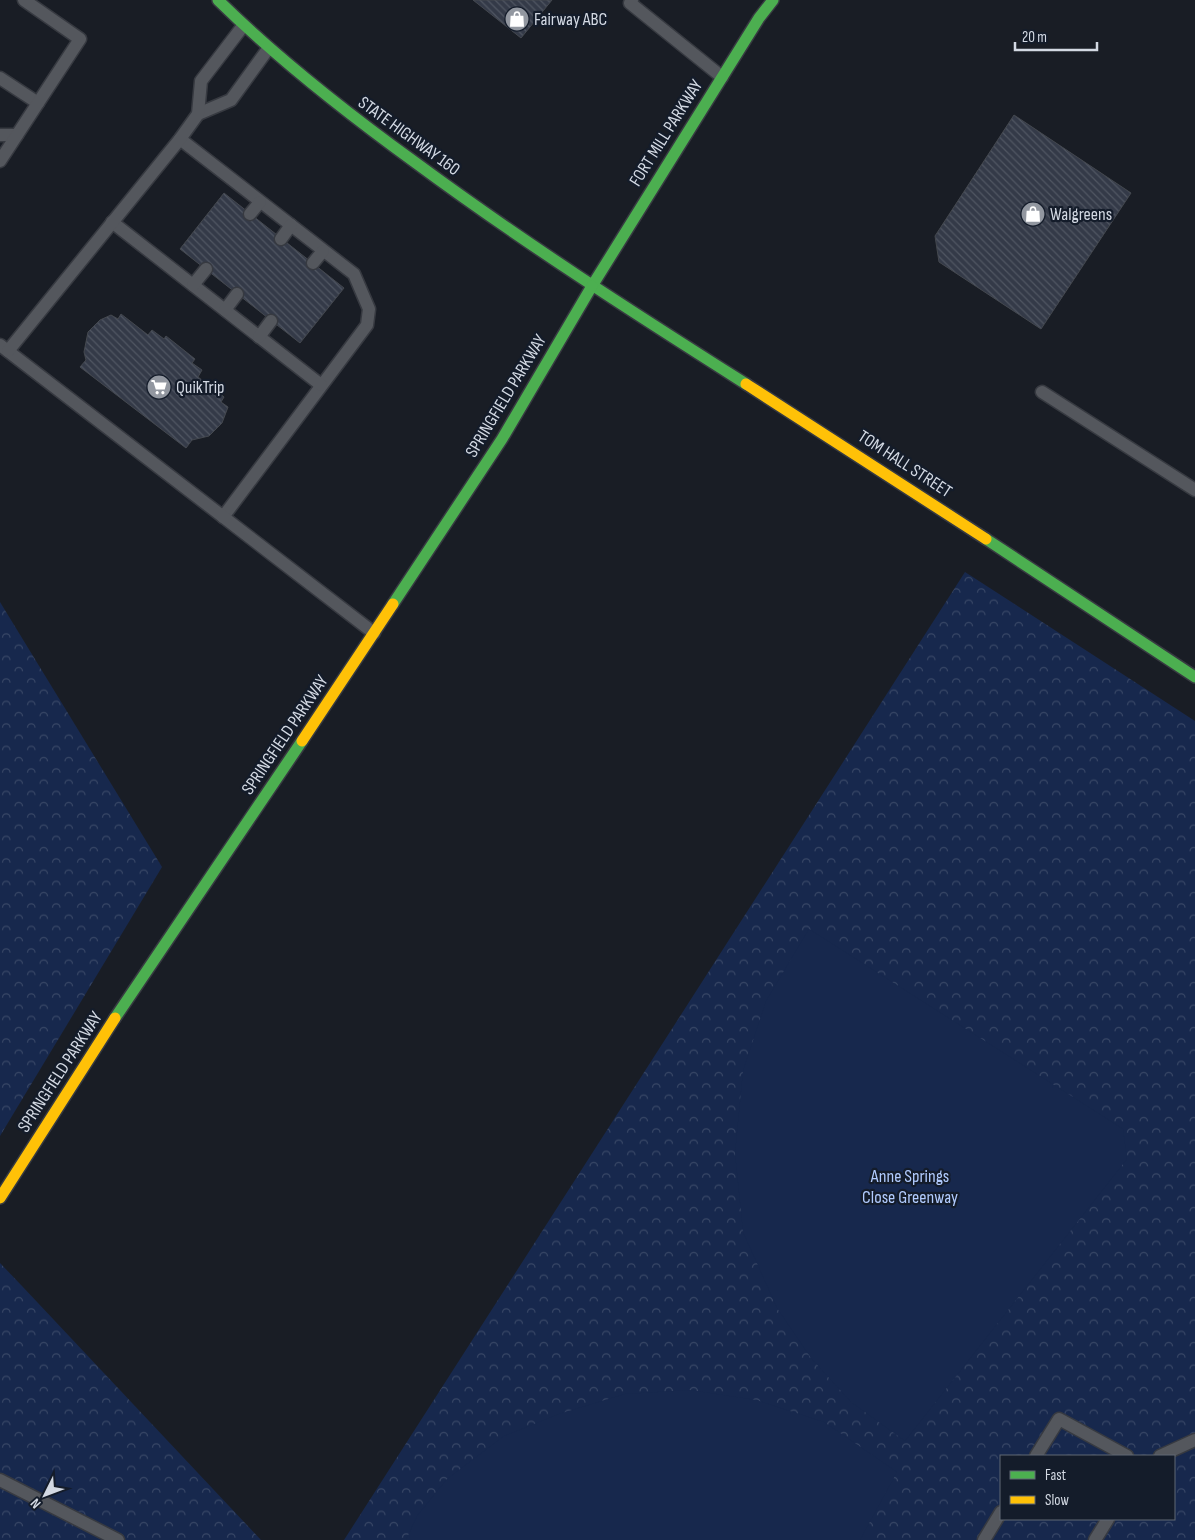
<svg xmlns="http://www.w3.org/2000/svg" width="1195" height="1540" font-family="'Sofia Sans Condensed',sans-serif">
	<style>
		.park { fill: url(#park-crowns); fill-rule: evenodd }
		.garden { fill: #17284d }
		.building { fill: url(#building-back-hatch); stroke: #44484f }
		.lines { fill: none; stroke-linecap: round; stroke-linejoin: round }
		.lane-casing { stroke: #373a41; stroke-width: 15 }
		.fast-casing { stroke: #373a41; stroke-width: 14 }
		.slow-casing { stroke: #373a41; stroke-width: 14 }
		.lane { stroke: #54575d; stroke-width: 12 }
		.fast { stroke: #4caf50; stroke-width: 11 }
		.slow { stroke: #ffc107; stroke-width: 11 }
		.labels { text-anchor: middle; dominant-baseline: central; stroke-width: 4.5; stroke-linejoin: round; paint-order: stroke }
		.poi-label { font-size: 18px; fill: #d3d9e3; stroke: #141c2a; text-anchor: start }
		.street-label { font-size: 18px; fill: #d3d9e3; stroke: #141c2a }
		.park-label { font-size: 18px; fill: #b2ccff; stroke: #141c2a }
	</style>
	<defs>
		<pattern id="park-crowns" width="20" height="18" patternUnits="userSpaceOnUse" patternTransform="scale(1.25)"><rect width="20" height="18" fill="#17284d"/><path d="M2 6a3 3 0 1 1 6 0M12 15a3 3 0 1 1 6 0" fill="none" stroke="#384766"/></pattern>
		<pattern id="building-back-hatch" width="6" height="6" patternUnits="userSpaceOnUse" patternTransform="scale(1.25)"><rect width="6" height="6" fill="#343a48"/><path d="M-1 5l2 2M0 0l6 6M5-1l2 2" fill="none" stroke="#505662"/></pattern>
	</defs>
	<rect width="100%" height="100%" fill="#191d25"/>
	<!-- park -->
	<g class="park">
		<path d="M965,572L1195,721V1540H344ZM1001,1456H1174V1519H1001Z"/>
		<path d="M0,602L162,867L0,1136Z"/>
		<path d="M0,1263L22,1286L261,1540H0Z"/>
	</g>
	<!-- garden -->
	<g class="garden">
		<path d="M809,929L1123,1129L1127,1159L905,1441L851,1402L811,1358L777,1308L743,1232L735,1153L743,1071L766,1001Z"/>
		<path d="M690,1390L756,1400L824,1422L897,1472L860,1540H406L417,1516L447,1479L504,1436L559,1414L625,1394Z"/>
	</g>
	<!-- building -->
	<g class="building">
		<path d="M473,0H552L521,38Z"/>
		<path d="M1014,115L1131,193L1041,329L939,262L935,236Z"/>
		<path d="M224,193L344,288L300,343L180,249Z"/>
		<path d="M121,314L148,335L152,330L164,339L166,336L195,359L192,363L202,370L198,377L224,397L221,402L228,407L222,423L209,436L192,440L186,448L80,367L86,360L84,352L88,332L100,320L111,315L118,319Z"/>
	</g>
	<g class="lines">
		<defs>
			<g id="lane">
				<path d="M632,0L630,3L722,77"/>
				<path d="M0,78L38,103"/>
				<path d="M198,114L231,100L268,49"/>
				<path d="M0,135H17"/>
				<path d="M180,139L354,274L369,309L367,325L223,517"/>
				<path d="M0,161L80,39L24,0"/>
				<path d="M250,214L260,202"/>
				<path d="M112,222L321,385"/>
				<path d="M281,239L291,225"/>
				<path d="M313,263L323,251"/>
				<path d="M193,285L206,269"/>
				<path d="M225,310L237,294"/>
				<path d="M259,337L271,321"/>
				<path d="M0,345L374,633"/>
				<path d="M8,351L180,139L198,114L201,81L243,26"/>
				<path d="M1042,392L1195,490"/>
				<path d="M1036,1456L1059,1419L1127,1456"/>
				<path d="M1160,1456L1195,1440"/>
				<path d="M0,1480L118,1540"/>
				<path d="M984,1540L1001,1512"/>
				<path d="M1095,1540L1108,1519"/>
			</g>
			<g id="fast">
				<path d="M218,0C279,60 347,113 416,163C523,242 634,313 746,384"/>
				<path d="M592,286L759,18L773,0"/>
				<path d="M986,539L1195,677"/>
				<path d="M393,604L502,439L592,286"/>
				<path d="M115,1018L302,741"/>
			</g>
			<g id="slow">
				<path d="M746,384L986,539"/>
				<path d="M302,741L393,604"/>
				<path d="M0,1198L115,1018"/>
			</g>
		</defs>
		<!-- lane casing -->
		<use href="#lane" class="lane-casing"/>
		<!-- fast casing -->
		<use href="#fast" class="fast-casing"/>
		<!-- slow casing -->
		<use href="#slow" class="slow-casing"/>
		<!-- lane -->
		<use href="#lane" class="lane"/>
		<!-- fast -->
		<use href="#fast" class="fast"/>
		<!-- slow -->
		<use href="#slow" class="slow"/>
	</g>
	<!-- icons -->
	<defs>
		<symbol id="shop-disc" viewBox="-11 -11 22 22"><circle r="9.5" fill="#9297a0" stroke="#141c2a"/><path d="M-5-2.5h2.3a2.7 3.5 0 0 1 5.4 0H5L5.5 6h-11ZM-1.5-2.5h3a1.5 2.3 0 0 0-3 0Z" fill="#fff"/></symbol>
		<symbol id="supermarket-disc" viewBox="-11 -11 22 22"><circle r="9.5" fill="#9297a0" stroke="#141c2a"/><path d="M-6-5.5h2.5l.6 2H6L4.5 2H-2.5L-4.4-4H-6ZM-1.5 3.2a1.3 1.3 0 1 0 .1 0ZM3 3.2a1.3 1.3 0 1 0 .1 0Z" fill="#fff"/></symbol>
	</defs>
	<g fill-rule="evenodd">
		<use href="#shop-disc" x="503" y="5" width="28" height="28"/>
		<use href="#shop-disc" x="1019" y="200" width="28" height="28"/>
		<use href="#supermarket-disc" x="145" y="373" width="28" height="28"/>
	</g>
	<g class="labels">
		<!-- poi labels -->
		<g class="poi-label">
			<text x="534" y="19">Fairway ABC</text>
			<text x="1050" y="214">Walgreens</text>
			<text x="176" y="387">QuikTrip</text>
		</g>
		<!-- street labels -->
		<g class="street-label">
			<text transform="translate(666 133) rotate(-58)">FORT MILL PARKWAY</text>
			<text transform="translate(409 136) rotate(36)">STATE HIGHWAY 160</text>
			<text transform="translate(506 396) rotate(-59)">SPRINGFIELD PARKWAY</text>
			<text transform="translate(905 464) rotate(33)">TOM HALL STREET</text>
			<text transform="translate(285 735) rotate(-56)">SPRINGFIELD PARKWAY</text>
			<text transform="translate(60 1072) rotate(-57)">SPRINGFIELD PARKWAY</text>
		</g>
		<!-- park labels -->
		<g class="park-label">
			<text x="910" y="1176">Anne Springs<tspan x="910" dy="21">Close Greenway</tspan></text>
		</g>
	</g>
	<!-- legend -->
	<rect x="1000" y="1455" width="175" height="65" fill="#141c2a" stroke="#606874"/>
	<rect x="1010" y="1471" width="25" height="8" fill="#4caf50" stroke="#606874"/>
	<text x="1045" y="1480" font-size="15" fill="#d3d9e3">Fast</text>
	<rect x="1010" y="1496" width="25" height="8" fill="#ffc107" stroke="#606874"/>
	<text x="1045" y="1505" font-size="15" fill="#d3d9e3">Slow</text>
	<!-- north arrow -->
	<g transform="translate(45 1495) rotate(228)" stroke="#141c2a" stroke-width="4" paint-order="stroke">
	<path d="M0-4L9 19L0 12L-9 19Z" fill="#d3d9e3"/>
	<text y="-8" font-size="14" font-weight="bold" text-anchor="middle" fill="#d3d9e3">N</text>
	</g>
	<!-- scale -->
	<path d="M1015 42v8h82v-8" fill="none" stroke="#d3d9e3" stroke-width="2.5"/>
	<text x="1022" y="42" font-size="15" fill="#d3d9e3" stroke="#141c2a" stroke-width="4" paint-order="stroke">20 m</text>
</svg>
